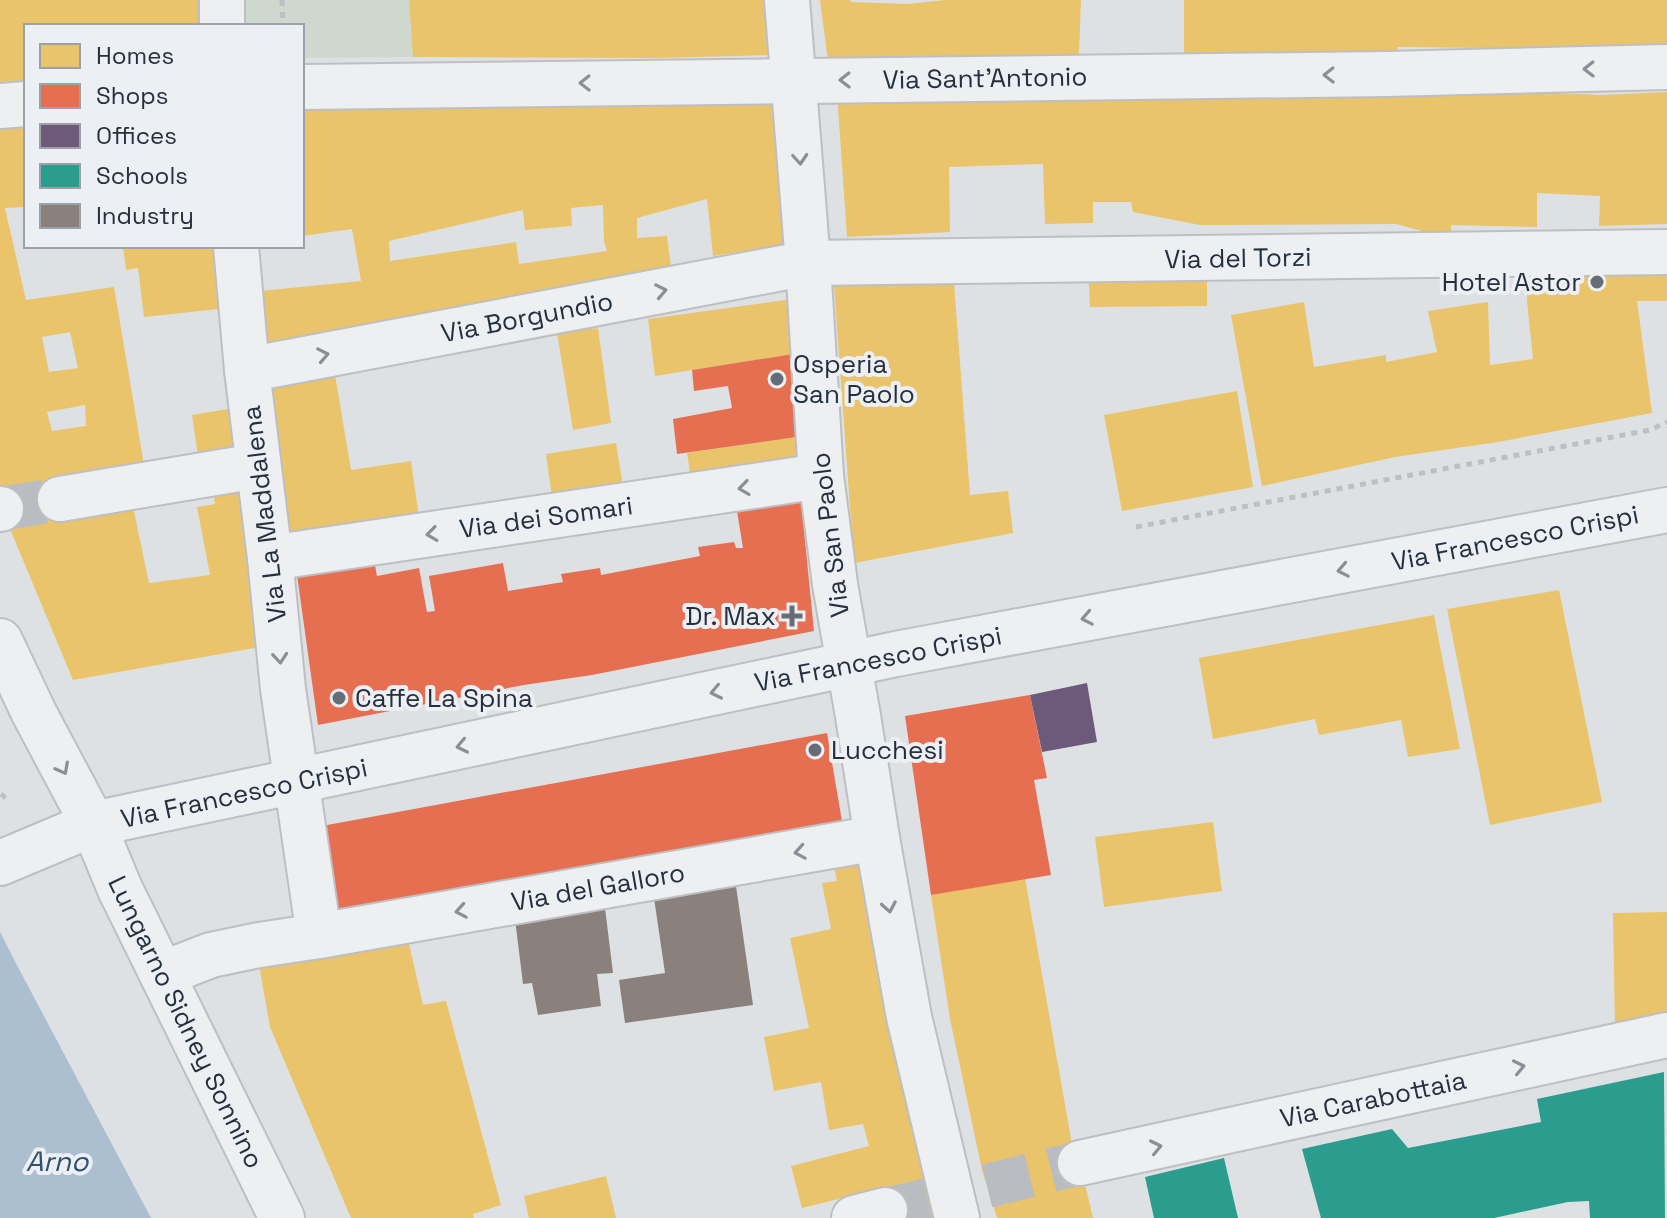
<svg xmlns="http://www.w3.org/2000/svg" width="1667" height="1218" font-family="'Space Grotesk',sans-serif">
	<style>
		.green { fill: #cfd8cf }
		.water { fill: #acbfd0 }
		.homes { fill: #e9c46a; fill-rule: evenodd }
		.shops { fill: #e76f51 }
		.offices { fill: #6d597a }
		.schools { fill: #2a9d8f }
		.industry { fill: #8a817c }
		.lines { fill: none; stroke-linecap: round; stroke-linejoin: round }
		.minor-tunnel { stroke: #b9bdc2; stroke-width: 44; stroke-dasharray: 44 22; stroke-linecap: butt }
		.minor-casing { stroke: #bdbfc2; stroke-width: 48 }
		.path { stroke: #bebfc4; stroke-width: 5; stroke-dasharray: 6 6; stroke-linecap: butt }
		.minor { stroke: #eeeff1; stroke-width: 44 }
		.oneway { stroke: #8a8f96 }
		.poi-dot { fill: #666d77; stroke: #eceff4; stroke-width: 3 }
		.labels { text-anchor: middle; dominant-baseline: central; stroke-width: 8; stroke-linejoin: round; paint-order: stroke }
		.street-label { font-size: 26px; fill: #262f3c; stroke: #eceff4 }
		.poi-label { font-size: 26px; fill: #262f3c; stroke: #eceff4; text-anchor: start }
		.water-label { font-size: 28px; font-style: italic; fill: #314f70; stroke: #eceff4 }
	</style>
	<rect width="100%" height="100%" fill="#dee1e4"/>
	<!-- green -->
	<path class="green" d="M232,0H409L413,57L302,58V26H233Z"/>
	<!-- water -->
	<path class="water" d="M0,932L18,967L151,1218H0Z"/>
	<!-- homes -->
	<g class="homes">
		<path d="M0,0H208V26H26V80L0,82Z"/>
		<path d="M409,0H771L778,55L658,58L413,57Z"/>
		<path d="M820,0H850L851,2L907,4L945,0H1081L1079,54L828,61Z"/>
		<path d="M1184,0H1667V45L1580,49L1398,47L1397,54L1184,55Z"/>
		<path d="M1405,87L1603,95L1667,92V224L1599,226L1600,196L1537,193V227L1451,225V239L1396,224L1200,225L1133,212L1131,202H1093V223L1045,224L1043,164L949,167L950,232L847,237L837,93Z"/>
		<path d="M780,103L790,244L713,256L707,199L637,218V238L667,236L673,282L267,351L260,291L361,281L352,229L302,236V111L334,108L595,107ZM603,205L604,241L607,251L519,264L516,242L390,261L389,241L523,210L525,230L572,226L571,208Z"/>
		<path d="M26,127V207L5,208L26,300L114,287L144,465L131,497L149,583L210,575L197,507L215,504L213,491L239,486L266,646L73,680L0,505V129ZM70,332L78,368L49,372L42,337ZM85,405L86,426L52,431L47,412Z"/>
		<path d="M123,246H221L228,308L144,317L138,268L126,270Z"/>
		<path d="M1667,261V301H1637L1652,413L1498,442L1395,457L1262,486L1231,315L1304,302L1314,367L1386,355V362L1437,352L1428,311L1488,302L1490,365L1533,359L1527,301V264Z"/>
		<path d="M1207,266V306L1090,307L1088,267Z"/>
		<path d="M953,270L970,495L1008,491L1013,533L854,563L833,271Z"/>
		<path d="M792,299L799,353L655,376L648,319Z"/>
		<path d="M598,328L611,423L573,430L557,333Z"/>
		<path d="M334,369L351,470L411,461L420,524L291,544L267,382Z"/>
		<path d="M1237,391L1253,487L1122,511L1104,415Z"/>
		<path d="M240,407L245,448L198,456L192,415Z"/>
		<path d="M804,436L807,465L692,485L687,453Z"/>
		<path d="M616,443L624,493L553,504L546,454Z"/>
		<path d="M1559,590L1602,802L1490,825L1447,609Z"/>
		<path d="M1434,615L1460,749L1408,757L1401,720L1319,735L1315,719L1213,739L1199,658Z"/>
		<path d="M1213,822L1222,891L1104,907L1095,837Z"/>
		<path d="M860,862L936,1218H891L883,1188L802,1208L791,1166L869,1146L863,1124L829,1130L821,1082L774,1091L764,1037L809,1028L790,938L831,929L822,883L837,881L834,866Z"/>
		<path d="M1025,878L1073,1150L1080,1163L1093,1218H997L982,1170L950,1019L931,895Z"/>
		<path d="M1667,912V1017L1615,1028L1613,913Z"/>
		<path d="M409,944L423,1005L446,1001L501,1205L473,1214L474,1218H351L270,1027L259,965Z"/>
		<path d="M606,1176L616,1218H529L524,1196Z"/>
	</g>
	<!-- shops -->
	<g class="shops">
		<path d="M799,353L804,436L677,454L673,419L732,408L728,386L694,391L692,370Z"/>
		<path d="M800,490L814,631L592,675L524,685L318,725L296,568L373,554L377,576L419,568L427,612L435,611L429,576L503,563L508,591L563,582L561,574L600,568L601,575L700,556L698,547L734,542L736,548H743L735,499Z"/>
		<path d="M1030,695L1047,778L1034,780L1051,875L931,895L905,716Z"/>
		<path d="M827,733L844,833L332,916L311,828Z"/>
	</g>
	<!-- offices -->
	<path class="offices" d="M1087,683L1097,742L1042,752L1030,695Z"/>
	<!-- schools -->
	<g class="schools">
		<path d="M1664,1072L1665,1218H1590L1589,1201L1568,1202L1494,1218H1321L1302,1149L1392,1129L1408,1148L1541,1122L1537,1099Z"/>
		<path d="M1224,1158L1238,1218H1154L1145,1177Z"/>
	</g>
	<!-- industry -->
	<g class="industry">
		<path d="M735,879L753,1005L625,1023L619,980L665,973L653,891Z"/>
		<path d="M605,908L613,973L597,974L601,1006L538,1015L532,983L523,984L515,919Z"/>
	</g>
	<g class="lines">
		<!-- minor-tunnel -->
		<g class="minor-tunnel">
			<path d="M1,509L60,499"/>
			<path d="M987,1186L1080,1163"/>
			<path d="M885,1210L933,1199"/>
		</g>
		<defs>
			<g id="minor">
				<path d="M222,0V26"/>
				<path d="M787,0L808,263L821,476L835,584L858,716L877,838L909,1017L957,1218"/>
				<path d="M302,87L1386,74L1667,67"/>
				<path d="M0,106L26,104"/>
				<path d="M247,370L808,263L1667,252"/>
				<path d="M60,499L257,466"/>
				<path d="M0,509H1"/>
				<path d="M270,558L821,476"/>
				<path d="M0,641L34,713L93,824L120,889L282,1218"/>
				<path d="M0,863L93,824L807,673L896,654L1667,510"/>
				<path d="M319,936L877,838"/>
				<path d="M162,974L211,955L259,945L319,936L283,689L270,558L247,370L236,246"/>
				<path d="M1080,1163L1667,1035"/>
				<path d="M854,1218L885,1210"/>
			</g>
		</defs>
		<!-- minor casing -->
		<use href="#minor" class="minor-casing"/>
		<!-- path -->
		<g class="path">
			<path d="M282,0L283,26"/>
			<path d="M1136,527L1650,430L1667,422"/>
			<path d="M1,794L7,799"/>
		</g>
		<!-- minor -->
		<use href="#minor" class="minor"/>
	</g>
	<!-- one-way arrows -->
	<defs><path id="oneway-chevron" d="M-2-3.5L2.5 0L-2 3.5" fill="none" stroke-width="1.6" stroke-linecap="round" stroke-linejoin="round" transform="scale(2)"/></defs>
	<g class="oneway">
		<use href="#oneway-chevron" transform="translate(1589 69) rotate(179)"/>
		<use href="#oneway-chevron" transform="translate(1329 75) rotate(179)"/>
		<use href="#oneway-chevron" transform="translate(845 80) rotate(179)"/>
		<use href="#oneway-chevron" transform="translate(585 83) rotate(179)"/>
		<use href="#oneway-chevron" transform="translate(800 159) rotate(86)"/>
		<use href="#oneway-chevron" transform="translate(661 291) rotate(-11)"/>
		<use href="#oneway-chevron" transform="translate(323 355) rotate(-11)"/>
		<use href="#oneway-chevron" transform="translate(744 488) rotate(172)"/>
		<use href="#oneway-chevron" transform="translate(432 534) rotate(172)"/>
		<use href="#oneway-chevron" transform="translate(1343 570) rotate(169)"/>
		<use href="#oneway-chevron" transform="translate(1087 618) rotate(169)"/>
		<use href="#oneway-chevron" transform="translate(280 658) rotate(85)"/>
		<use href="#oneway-chevron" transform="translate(716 692) rotate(168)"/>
		<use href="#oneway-chevron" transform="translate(462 746) rotate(168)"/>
		<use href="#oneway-chevron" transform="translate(63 769) rotate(62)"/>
		<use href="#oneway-chevron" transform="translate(800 852) rotate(170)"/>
		<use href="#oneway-chevron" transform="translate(889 907) rotate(80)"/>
		<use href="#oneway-chevron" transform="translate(461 911) rotate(170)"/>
		<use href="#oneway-chevron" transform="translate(1519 1067) rotate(-12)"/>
		<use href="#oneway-chevron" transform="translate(1156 1147) rotate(-12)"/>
	</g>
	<!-- markers -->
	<g class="poi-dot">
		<circle cx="1597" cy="282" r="8"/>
		<circle cx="777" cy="379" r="8"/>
		<path d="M788 604h8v8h8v8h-8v8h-8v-8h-8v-8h8z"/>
		<circle cx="339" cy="698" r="8"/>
		<circle cx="815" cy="750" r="8"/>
	</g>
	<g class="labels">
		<!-- street labels -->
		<g class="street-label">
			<text transform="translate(985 78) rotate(-1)">Via Sant'Antonio</text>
			<text transform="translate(1238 258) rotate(-1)">Via del Torzi</text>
			<text transform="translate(527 317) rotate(-11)">Via Borgundio</text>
			<text transform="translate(264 514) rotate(-97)">Via La Maddalena</text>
			<text transform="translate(546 517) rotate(-8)">Via dei Somari</text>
			<text transform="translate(830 535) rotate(-97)">Via San Paolo</text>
			<text transform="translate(1515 538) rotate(-11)">Via Francesco Crispi</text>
			<text transform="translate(878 659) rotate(-11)">Via Francesco Crispi</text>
			<text transform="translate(244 793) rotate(-12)">Via Francesco Crispi</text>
			<text transform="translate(598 887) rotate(-10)">Via del Galloro</text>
			<text transform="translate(186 1022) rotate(64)">Lungarno Sidney Sonnino</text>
			<text transform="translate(1373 1099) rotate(-12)">Via Carabottaia</text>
		</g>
		<!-- poi labels -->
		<g class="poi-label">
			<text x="1581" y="282" text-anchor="end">Hotel Astor</text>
			<text x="793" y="364">Osperia<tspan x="793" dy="30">San Paolo</tspan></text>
			<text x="776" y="616" text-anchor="end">Dr. Max</text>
			<text x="355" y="698">Caffe La Spina</text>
			<text x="831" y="750">Lucchesi</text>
		</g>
		<!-- water labels -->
		<g class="water-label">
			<text x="57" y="1161">Arno</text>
		</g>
	</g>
	<!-- legend -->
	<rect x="24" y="24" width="280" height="224" fill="#eceff4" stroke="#9da2aa" stroke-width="2"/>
	<rect x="40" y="44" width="40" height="24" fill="#e9c46a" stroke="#9da2aa" stroke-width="2"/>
	<text x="96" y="64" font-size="24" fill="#262f3c">Homes</text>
	<rect x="40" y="84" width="40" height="24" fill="#e76f51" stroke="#9da2aa" stroke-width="2"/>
	<text x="96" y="104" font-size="24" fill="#262f3c">Shops</text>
	<rect x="40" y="124" width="40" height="24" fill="#6d597a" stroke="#9da2aa" stroke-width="2"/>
	<text x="96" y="144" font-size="24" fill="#262f3c">Offices</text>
	<rect x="40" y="164" width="40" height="24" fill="#2a9d8f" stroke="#9da2aa" stroke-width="2"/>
	<text x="96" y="184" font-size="24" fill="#262f3c">Schools</text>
	<rect x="40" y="204" width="40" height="24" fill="#8a817c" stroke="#9da2aa" stroke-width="2"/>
	<text x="96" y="224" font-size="24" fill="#262f3c">Industry</text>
</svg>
